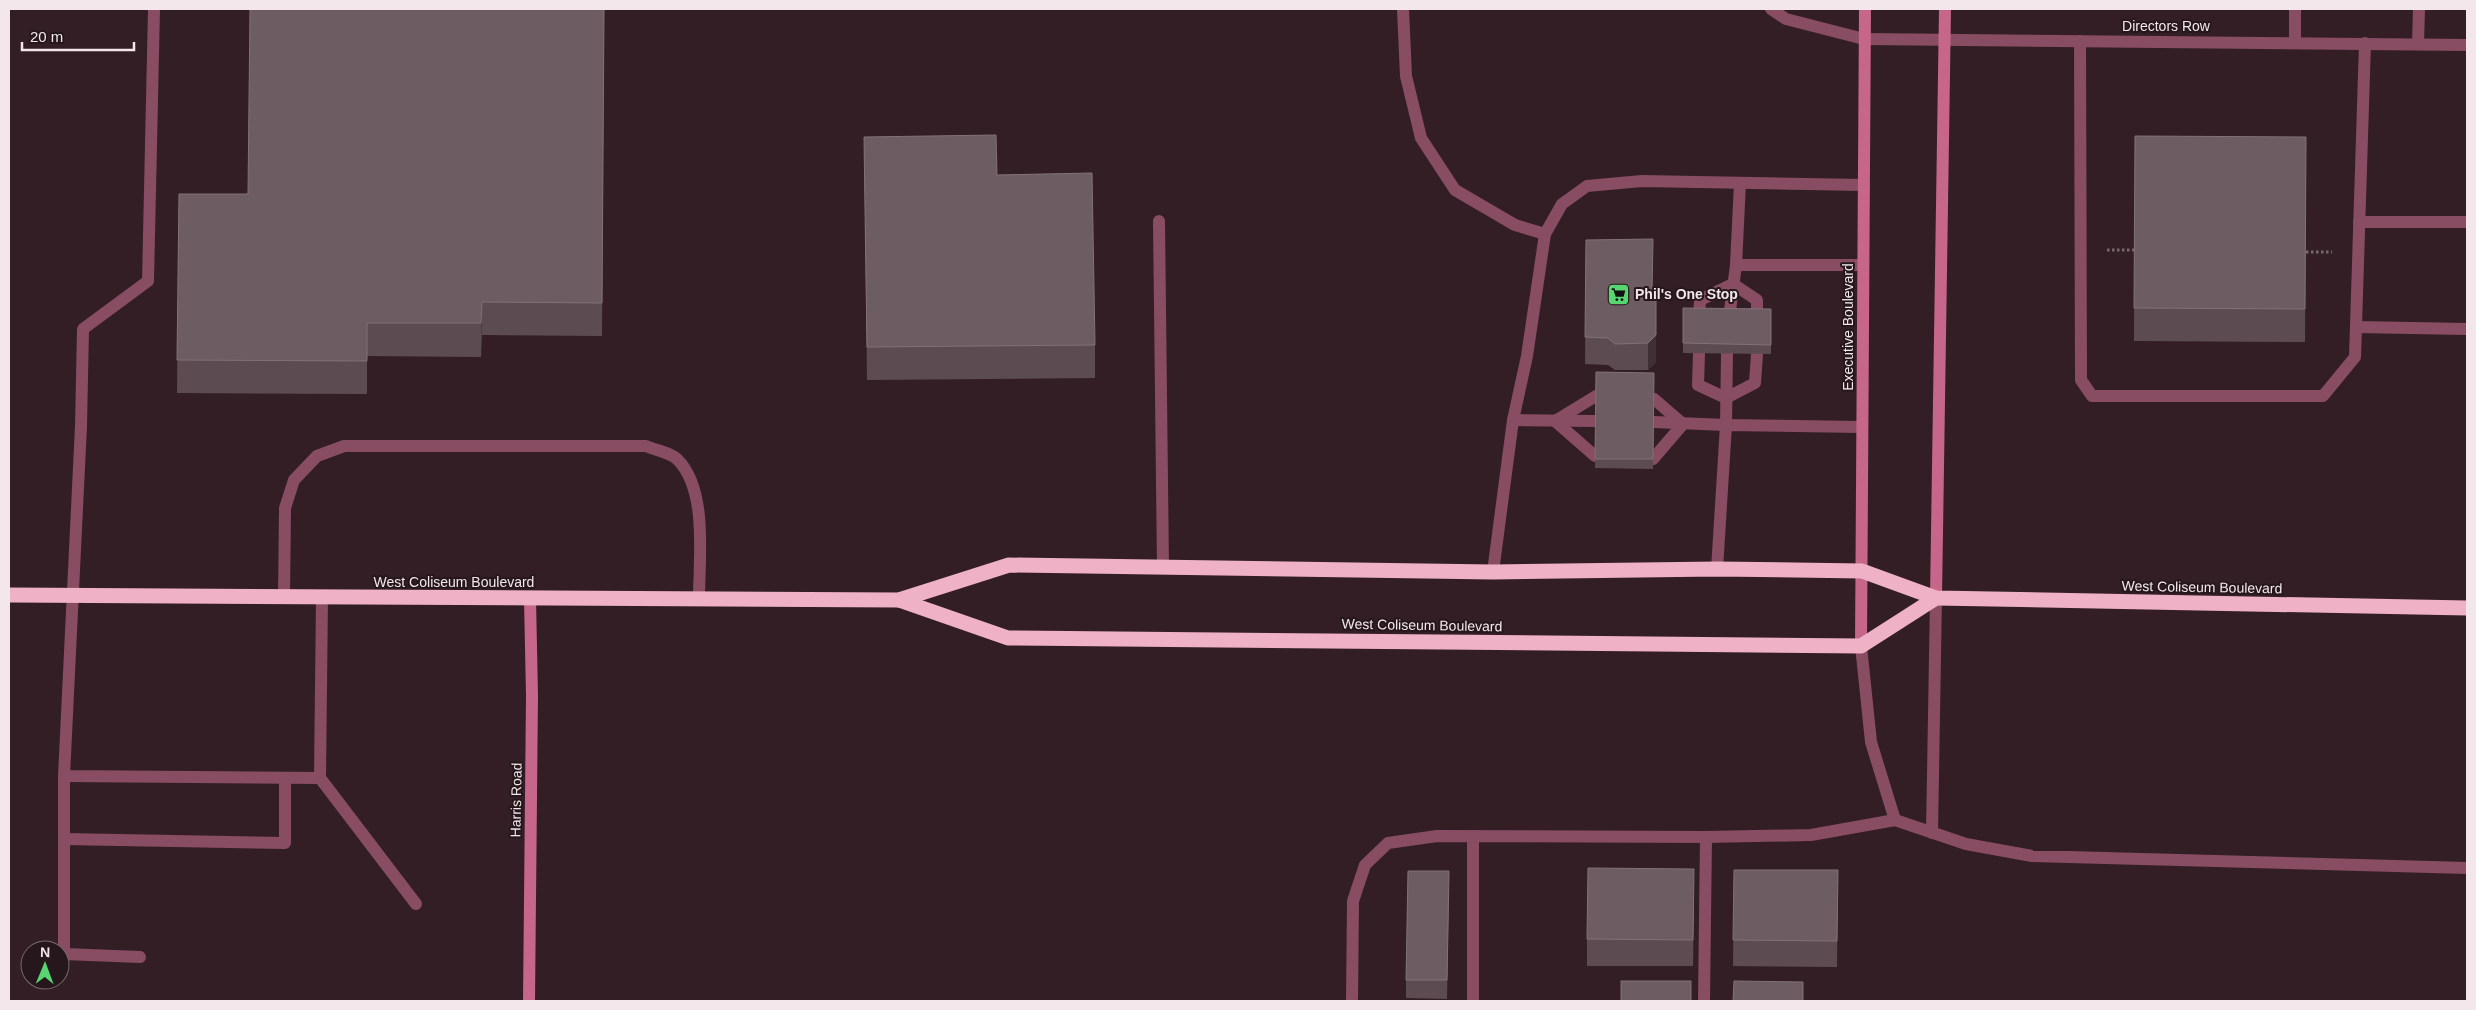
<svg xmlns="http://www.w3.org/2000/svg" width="2476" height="1010" font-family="Helvetica,sans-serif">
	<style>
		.built { fill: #331e25; fill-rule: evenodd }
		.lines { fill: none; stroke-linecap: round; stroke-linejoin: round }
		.path { stroke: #76686d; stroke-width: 3; stroke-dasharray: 2.5 2.5; stroke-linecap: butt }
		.lane { stroke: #884d62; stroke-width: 12 }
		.street { stroke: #884d62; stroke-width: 12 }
		.secondary { stroke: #c5668a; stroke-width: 12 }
		.highway { stroke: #eeb1c5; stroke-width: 15 }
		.wall { fill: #5c4c51 }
		.shaded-wall { fill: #403035 }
		.building { fill: #6d5c61; stroke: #827277 }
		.labels { text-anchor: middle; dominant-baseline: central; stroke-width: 4; stroke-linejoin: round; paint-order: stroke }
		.street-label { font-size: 14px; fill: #f3e7eb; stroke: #26171c }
		.poi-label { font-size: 14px; font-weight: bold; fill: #f3e7eb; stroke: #26171c; text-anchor: start }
	</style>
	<rect width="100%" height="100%" fill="#26171c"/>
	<!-- built -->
	<path class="built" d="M9,9H2467V1001H9ZM30,950H60V980H30Z"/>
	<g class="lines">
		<!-- path -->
		<g class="path">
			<path d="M2107,250H2134"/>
			<path d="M2306,252H2332"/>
		</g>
		<!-- lane -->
		<g class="lane">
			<path d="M154,9L148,281L83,329L81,426L64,776L320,778L322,598"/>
			<path d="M1403,9L1406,76L1421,138L1455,190L1515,225L1545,234"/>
			<path d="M1771,9L1786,19L1864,39"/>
			<path d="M2080,41L2081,380L2092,396H2323L2355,357L2365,43"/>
			<path d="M2295,43V9"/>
			<path d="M2418,44L2419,9"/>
			<path d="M1740,183L1736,265H1863"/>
			<path d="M1159,221L1163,568"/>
			<path d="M2359,222H2467"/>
			<path d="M1699,318L1700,300L1733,284L1757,300V319"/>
			<path d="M1729,318L1736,265"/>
			<path d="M2356,327L2467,329"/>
			<path d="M1699,353L1698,385L1726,398L1755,383L1757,354"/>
			<path d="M1513,420L1595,421"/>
			<path d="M1654,422L1726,425L1727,353"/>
			<path d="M1595,456L1555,421L1596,396"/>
			<path d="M1653,459L1683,424L1654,399"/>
			<path d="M1717,569L1726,425L1862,427"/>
			<path d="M1493,572L1513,420L1527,356L1545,234L1562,204L1587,186L1642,181L1864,185"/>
			<path d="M284,598L285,508L294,480L317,456L344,446H646C655,450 672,453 678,460C708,491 699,559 699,599"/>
			<path d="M1861,646L1871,742L1895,820"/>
			<path d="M64,776V954L140,957"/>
			<path d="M320,778L416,904"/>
			<path d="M1932,833L1936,598"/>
			<path d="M1473,836V1001"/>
			<path d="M64,839L285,843V779"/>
			<path d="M1352,1001L1353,901L1365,865L1388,843L1437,836L1706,837L1811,835L1895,820L1966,844L2032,856L2467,868"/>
			<path d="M1704,1001L1706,837"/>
		</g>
		<!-- street -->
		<path class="street" d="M1864,39L2467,45"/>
		<!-- secondary -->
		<g class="secondary">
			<path d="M1936,598L1945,9"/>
			<path d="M1861,646L1865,9"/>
			<path d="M529,1001L532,695L530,599"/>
		</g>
		<!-- highway -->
		<g class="highway">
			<path d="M9,595L899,600L1009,565L1493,572L1717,569L1862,571L1936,598L2467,608"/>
			<path d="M899,600L1008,638L1861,646L1936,598"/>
		</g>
	</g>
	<!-- wall -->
	<g class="wall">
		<path d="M604,9L602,336L482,335L481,357L367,356V394L177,393L179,194H248Z"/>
		<path d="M2135,136L2306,137L2305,342L2134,341Z"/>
		<path d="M864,137L997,175L1095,345V378L867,380Z"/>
		<path d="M1586,240L1652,295L1656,362L1648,370H1615L1608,365L1585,364Z"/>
		<path d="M1683,308L1771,309V354L1683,353Z"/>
		<path d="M1596,372L1654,373L1653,469L1595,468Z"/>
		<path d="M1734,870H1838L1837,967L1733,966Z"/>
		<path d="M1449,890L1447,999L1406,998V980Z"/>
		<path d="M1694,896L1693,966H1587V939Z"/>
	</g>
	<!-- shaded-wall -->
	<g class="shaded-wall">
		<path d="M1656,299V362L1648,370V343Z"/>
		<path d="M482,302L481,357V323Z"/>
		<path d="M1694,869V896L1693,966V940Z"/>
	</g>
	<!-- building -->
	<g class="building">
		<path d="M250,9H604L602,303L482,302L481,323H367V361L177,360L179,194H248Z"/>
		<path d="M996,135L997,175L1092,173L1095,345L867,347L864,137Z"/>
		<path d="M2135,136L2306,137L2305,309L2134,308Z"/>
		<path d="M1653,239L1652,294L1656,299V335L1648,343L1615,344L1608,338L1585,337L1586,240Z"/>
		<path d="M1683,308L1771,309V345L1683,343Z"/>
		<path d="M1596,372L1654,373L1653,459H1595Z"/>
		<path d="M1588,868L1694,869L1693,940L1587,939Z"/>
		<path d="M1734,870H1838L1837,941L1733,940Z"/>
		<path d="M1408,871H1449L1447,980H1406Z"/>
		<rect x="1621" y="981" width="70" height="20"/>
		<path d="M1734,981L1803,982V1001H1733Z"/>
	</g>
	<!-- icons -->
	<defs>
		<symbol id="supermarket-square" viewBox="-11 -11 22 22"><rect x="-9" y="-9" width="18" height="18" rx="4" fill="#57d570" stroke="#26171c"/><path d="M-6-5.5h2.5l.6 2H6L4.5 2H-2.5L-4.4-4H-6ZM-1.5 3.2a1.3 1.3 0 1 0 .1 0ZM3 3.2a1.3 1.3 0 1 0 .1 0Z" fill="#111"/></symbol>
	</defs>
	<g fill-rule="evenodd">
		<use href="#supermarket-square" x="1606" y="282" width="25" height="25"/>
	</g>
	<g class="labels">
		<!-- street labels -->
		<g class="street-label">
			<text x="2166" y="26">Directors Row</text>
			<text transform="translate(1848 327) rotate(-90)">Executive Boulevard</text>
			<text x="454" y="582">West Coliseum Boulevard</text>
			<text transform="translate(2202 587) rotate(1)">West Coliseum Boulevard</text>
			<text transform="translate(1422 625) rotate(1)">West Coliseum Boulevard</text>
			<text transform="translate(516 800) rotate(-89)">Harris Road</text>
		</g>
		<!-- poi labels -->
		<g class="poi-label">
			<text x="1635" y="294">Phil's One Stop</text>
		</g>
	</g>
	<!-- border -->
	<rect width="2476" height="1010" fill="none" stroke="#f3e7eb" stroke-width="20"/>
	<!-- north arrow -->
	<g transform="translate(45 965) rotate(1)"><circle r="24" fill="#26171c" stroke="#786a6f"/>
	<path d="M0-4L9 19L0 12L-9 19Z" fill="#57d570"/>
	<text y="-8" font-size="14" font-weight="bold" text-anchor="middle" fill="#f3e7eb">N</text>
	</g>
	<!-- scale -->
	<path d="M22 42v8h112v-8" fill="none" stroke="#f3e7eb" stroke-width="2.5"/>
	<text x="30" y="42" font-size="15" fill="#f3e7eb" stroke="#26171c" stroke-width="4" paint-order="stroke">20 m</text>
</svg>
